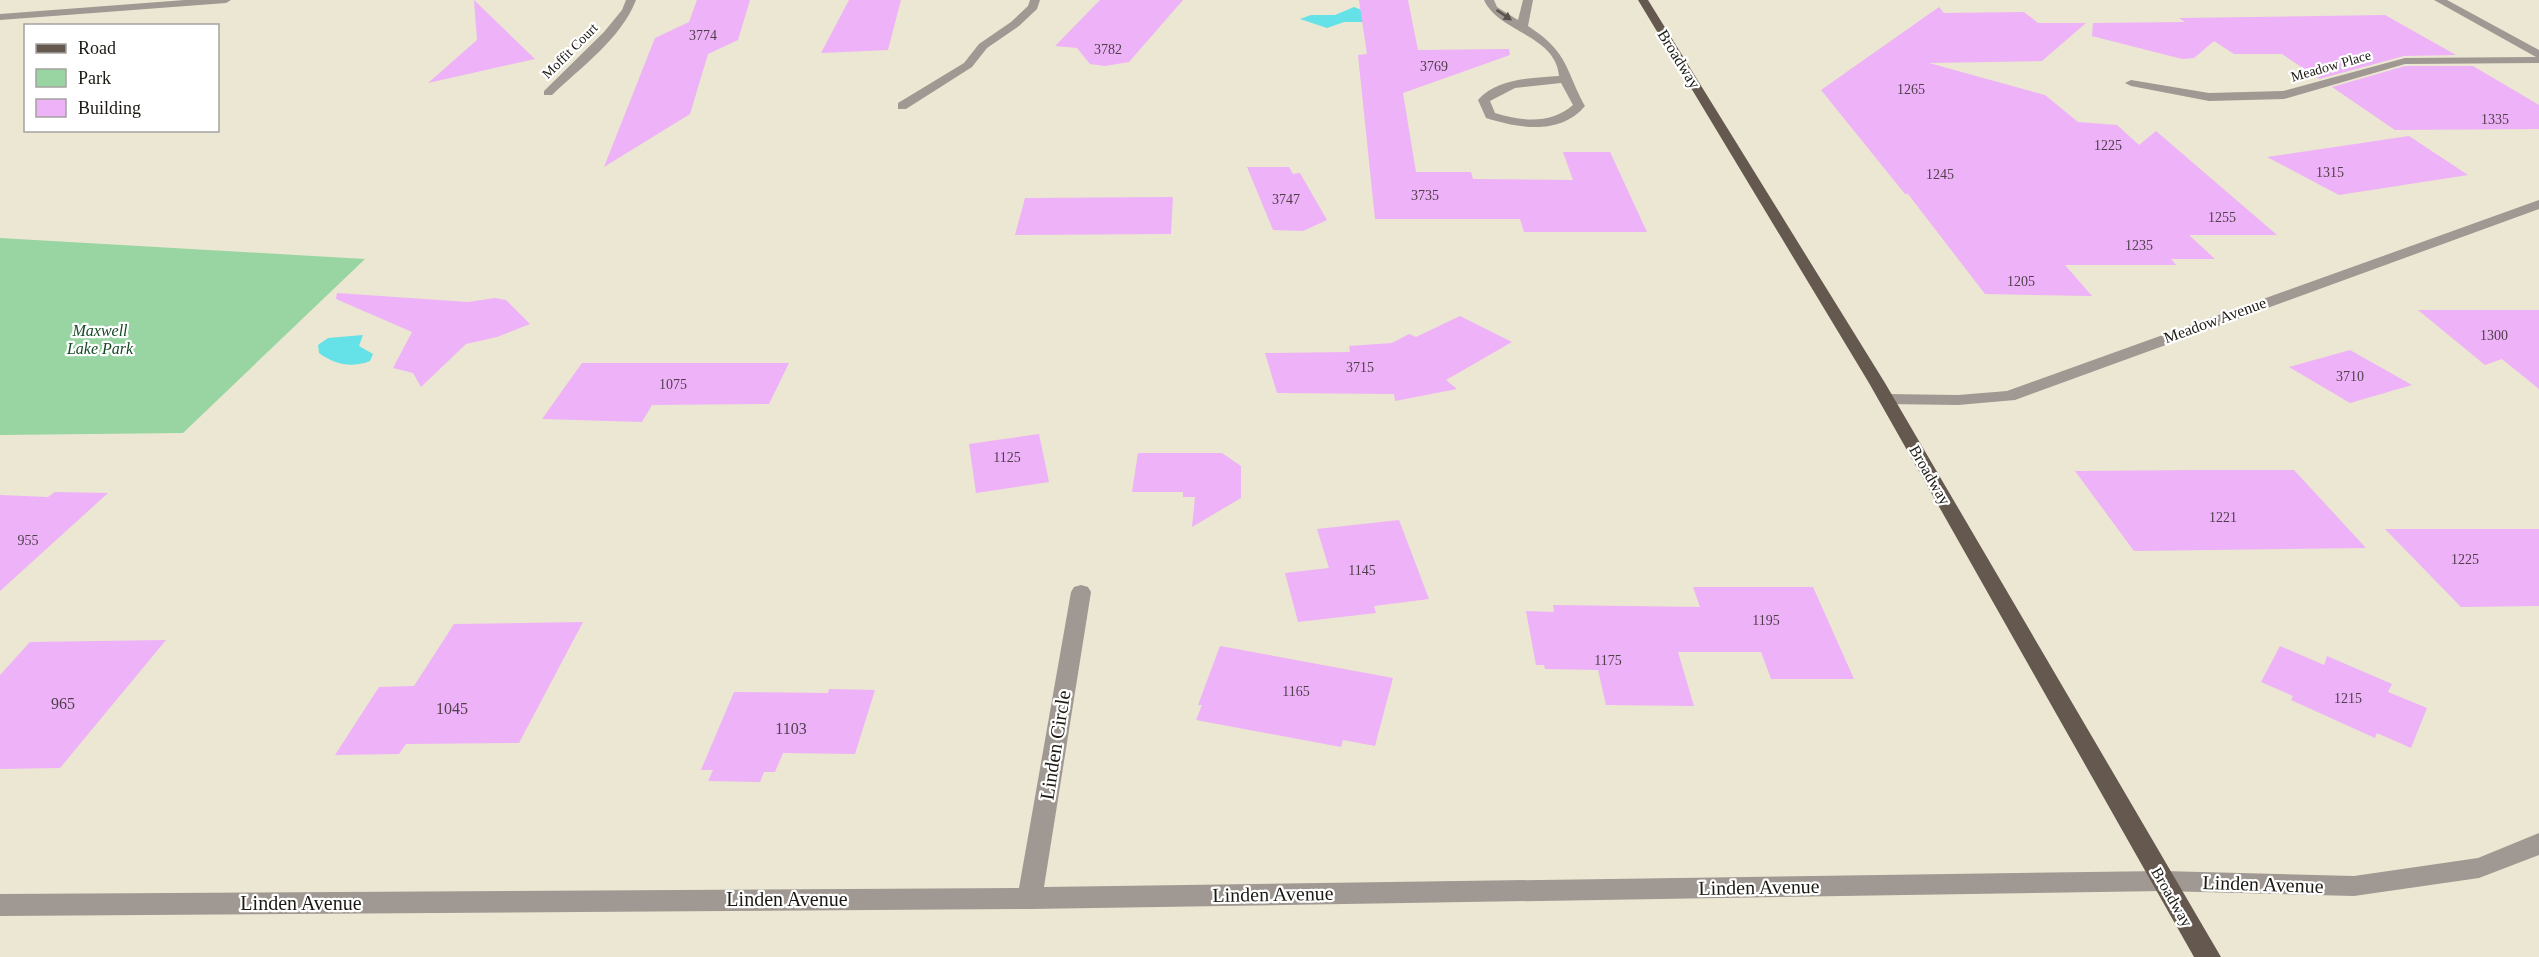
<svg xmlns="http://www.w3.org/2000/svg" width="2539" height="957" font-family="Georgia,serif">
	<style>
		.green { fill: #98d5a2 }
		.water { fill: #64e2e8 }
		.building { fill: #edb2f7 }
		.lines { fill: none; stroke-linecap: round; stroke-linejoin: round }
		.minor { fill: #a09892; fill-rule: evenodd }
		.major { fill: #65584e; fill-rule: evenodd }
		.oneway { fill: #57524c }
		.labels { text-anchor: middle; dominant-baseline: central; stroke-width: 4.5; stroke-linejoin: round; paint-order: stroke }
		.number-label { font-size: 14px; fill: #503f4b }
		.far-street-label { font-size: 14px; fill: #1b1912; stroke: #fff }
		.street-label { font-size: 16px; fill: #1b1912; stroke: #fff }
		.park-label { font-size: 16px; font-style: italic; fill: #124822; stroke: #fff }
		.near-number-label { font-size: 16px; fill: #503f4b }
		.near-street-label { font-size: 20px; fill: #1b1912; stroke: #fff }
	</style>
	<rect width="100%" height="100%" fill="#ece7d2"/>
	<!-- green -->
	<path class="green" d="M0,238L365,259L183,433L0,435Z"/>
	<!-- water -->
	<g class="water">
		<path d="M1354,7L1378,16L1363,22H1344L1327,28L1300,19L1311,15H1335Z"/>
		<path d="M363,335L359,346L373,354L370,361C352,368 335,365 319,353L318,345L328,338Z"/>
	</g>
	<!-- building -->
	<g class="building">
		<path d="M474,0L535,59L428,83L477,40Z"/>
		<path d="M697,0H750L738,40L708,54L690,114L604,167L655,38L689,22Z"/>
		<path d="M849,0H901L888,50L821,53Z"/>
		<path d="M1100,0H1183L1129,62L1105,66L1090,64L1077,48L1055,46Z"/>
		<path d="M1359,0H1408L1418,50L1509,49L1510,55L1403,93L1416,172H1471L1473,179L1573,180L1563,152H1610L1647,232H1524L1520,219H1375L1358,55L1367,54Z"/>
		<path d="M1939,7L1944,13L2024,12L2038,23H2086L2042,61L1929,63L2045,95L2078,122L2117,125L2139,145L2156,131L2277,235H2189L2215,259H2171L2176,265H2065L2092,296L1985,294L1908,194H1905L1821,90Z"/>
		<path d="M2385,15L2456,55L2404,56L2319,79L2282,54H2234L2214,41L2194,58L2182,59L2092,36L2093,23L2185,22L2179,18Z"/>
		<path d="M2405,66H2473L2539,105V129L2395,130L2332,87Z"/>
		<path d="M2409,136L2468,175L2339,195L2267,157Z"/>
		<path d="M1247,167H1289L1293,174L1300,173L1327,220L1303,231L1273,230Z"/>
		<path d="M1173,197L1171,234L1015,235L1025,198Z"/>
		<path d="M337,293L468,302L495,298L506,300L530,324L497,337L466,344L421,387L413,373L393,368L412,332L336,299Z"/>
		<path d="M2418,310H2539V389L2502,359L2485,365Z"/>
		<path d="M1460,316L1512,342L1446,380L1457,389L1395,401L1394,394L1277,393L1265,353L1350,352L1349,346L1392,343L1409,334L1416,337Z"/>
		<path d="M2350,350L2412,385L2350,403L2289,367Z"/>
		<path d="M582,363H789L769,404L652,405L642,422L542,419Z"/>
		<path d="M1039,434L1049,482L976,493L969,444Z"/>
		<path d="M1138,453H1222L1241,466V498L1192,527L1195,497H1183V492H1132Z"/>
		<path d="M2196,470H2294L2366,548L2134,551L2075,471Z"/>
		<path d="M55,492L108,493L0,591V495L48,497Z"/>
		<path d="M1399,520L1429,599L1374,606L1376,613L1298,622L1285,573L1329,568L1317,529Z"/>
		<path d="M2385,529H2539V606L2461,607Z"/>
		<path d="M1693,587H1813L1854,679H1771L1761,652H1678L1694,706L1606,705L1598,670L1545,669L1544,665H1536L1526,611L1554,612L1553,605L1700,607Z"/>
		<path d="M583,622L519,743L406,744L399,754L335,755L379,687L414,686L454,624Z"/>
		<path d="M166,640L60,768L0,769V675L30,642Z"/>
		<path d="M1220,646L1393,678L1375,746L1343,740L1341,747L1196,720L1202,705H1198Z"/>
		<path d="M2280,646L2324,665L2327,656L2392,684L2388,692L2427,708L2411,748L2377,733L2375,738L2291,700L2293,696L2261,682Z"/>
		<path d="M829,689L875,690L855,754L783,753L775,772H764L760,782L708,781L713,770H701L734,692L828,693Z"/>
	</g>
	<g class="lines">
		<!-- minor -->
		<g class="minor">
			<path d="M185,0H231L226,3L0,20V14Z"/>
			<path d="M626,0H636C621,39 581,67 552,95H544V91L604,32L622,10Z"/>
			<path d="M1030,0H1040L1037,9L1019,26L987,48L972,67L906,109H898V103L964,63L979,44L1011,22L1028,6Z"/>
			<path d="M1484,0H1494L1497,7L1518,20L1523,0H1533L1528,26C1569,53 1564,67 1585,106C1560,136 1518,128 1486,118L1478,100C1497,78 1532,78 1559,76C1556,35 1498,32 1484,0ZM1561,83L1573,105C1550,125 1522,121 1495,113L1490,101L1515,88Z"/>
			<path d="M2434,0H2447L2539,50V63L2405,64L2284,99L2209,101L2131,86L2125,83L2131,80L2209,93L2283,91L2405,58L2536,57Z"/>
			<path d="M2539,200V209L2015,400L1958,405L1886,404L1878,399L1886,394L1958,395L2007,391Z"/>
			<path d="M1081,585L1088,587L1091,592L1044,887L2163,871L2354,876L2478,858L2539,833V855L2479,878L2354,896L2163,891L1030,909L0,916V894L1019,888L1071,592L1074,587Z"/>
		</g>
		<!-- major -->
		<path class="major" d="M1638,0H1648L1885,383L2221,957H2194L1869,383Z"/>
	</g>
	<!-- one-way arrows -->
	<defs><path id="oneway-solid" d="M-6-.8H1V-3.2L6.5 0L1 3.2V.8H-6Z" transform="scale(1.5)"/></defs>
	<use class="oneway" href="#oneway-solid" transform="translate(1504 15) rotate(34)"/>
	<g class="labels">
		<!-- number labels -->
		<g class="number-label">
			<text x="703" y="35">3774</text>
			<text x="1108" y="49">3782</text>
			<text x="1434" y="66">3769</text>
			<text x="1911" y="89">1265</text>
			<text x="2495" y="119">1335</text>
			<text x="2108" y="145">1225</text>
			<text x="2330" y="172">1315</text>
			<text x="1940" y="174">1245</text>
			<text x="1425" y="195">3735</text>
			<text x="1286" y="199">3747</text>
			<text x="2222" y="217">1255</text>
			<text x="2139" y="245">1235</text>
			<text x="2021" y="281">1205</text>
			<text x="2494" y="335">1300</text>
			<text x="1360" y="367">3715</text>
			<text x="2350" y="376">3710</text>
			<text x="673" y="384">1075</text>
			<text x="1007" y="457">1125</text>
			<text x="2223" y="517">1221</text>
			<text x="28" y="540">955</text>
			<text x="2465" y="559">1225</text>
			<text x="1362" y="570">1145</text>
			<text x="1766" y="620">1195</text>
			<text x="1608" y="660">1175</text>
			<text x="1296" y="691">1165</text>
			<text x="2348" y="698">1215</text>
		</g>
		<!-- far-street labels -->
		<g class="far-street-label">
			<text transform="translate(570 51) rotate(-45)">Moffit Court</text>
			<text transform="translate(2331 66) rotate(-16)">Meadow Place</text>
		</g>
		<!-- street labels -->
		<g class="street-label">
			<text transform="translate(1679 59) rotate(58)">Broadway</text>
			<text transform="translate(2215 320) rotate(-20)">Meadow Avenue</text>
			<text transform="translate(1930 475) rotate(60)">Broadway</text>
			<text transform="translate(2172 897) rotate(60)">Broadway</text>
		</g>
		<!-- park labels -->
		<g class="park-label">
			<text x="100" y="330">Maxwell<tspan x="100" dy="18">Lake Park</tspan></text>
		</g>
		<!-- near-number labels -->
		<g class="near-number-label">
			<text x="63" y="703">965</text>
			<text x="452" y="708">1045</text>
			<text x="791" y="728">1103</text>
		</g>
		<!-- near-street labels -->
		<g class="near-street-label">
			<text transform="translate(1055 745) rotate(-81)">Linden Circle</text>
			<text transform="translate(2263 884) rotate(2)">Linden Avenue</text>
			<text transform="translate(1759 887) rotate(-1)">Linden Avenue</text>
			<text transform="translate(1273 894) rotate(-1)">Linden Avenue</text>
			<text x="787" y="899">Linden Avenue</text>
			<text x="301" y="903">Linden Avenue</text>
		</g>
	</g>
	<!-- legend -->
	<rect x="24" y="24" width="195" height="108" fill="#ffffff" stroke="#a4a3a0" stroke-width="1.5"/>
	<rect x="36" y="44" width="30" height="9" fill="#65584e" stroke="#a4a3a0" stroke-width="1.5"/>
	<text x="78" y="54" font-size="18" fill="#1b1912">Road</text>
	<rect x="36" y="69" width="30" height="18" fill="#98d5a2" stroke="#a4a3a0" stroke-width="1.5"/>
	<text x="78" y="84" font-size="18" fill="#1b1912">Park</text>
	<rect x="36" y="99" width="30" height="18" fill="#edb2f7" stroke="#a4a3a0" stroke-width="1.5"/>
	<text x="78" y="114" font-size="18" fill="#1b1912">Building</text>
</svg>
